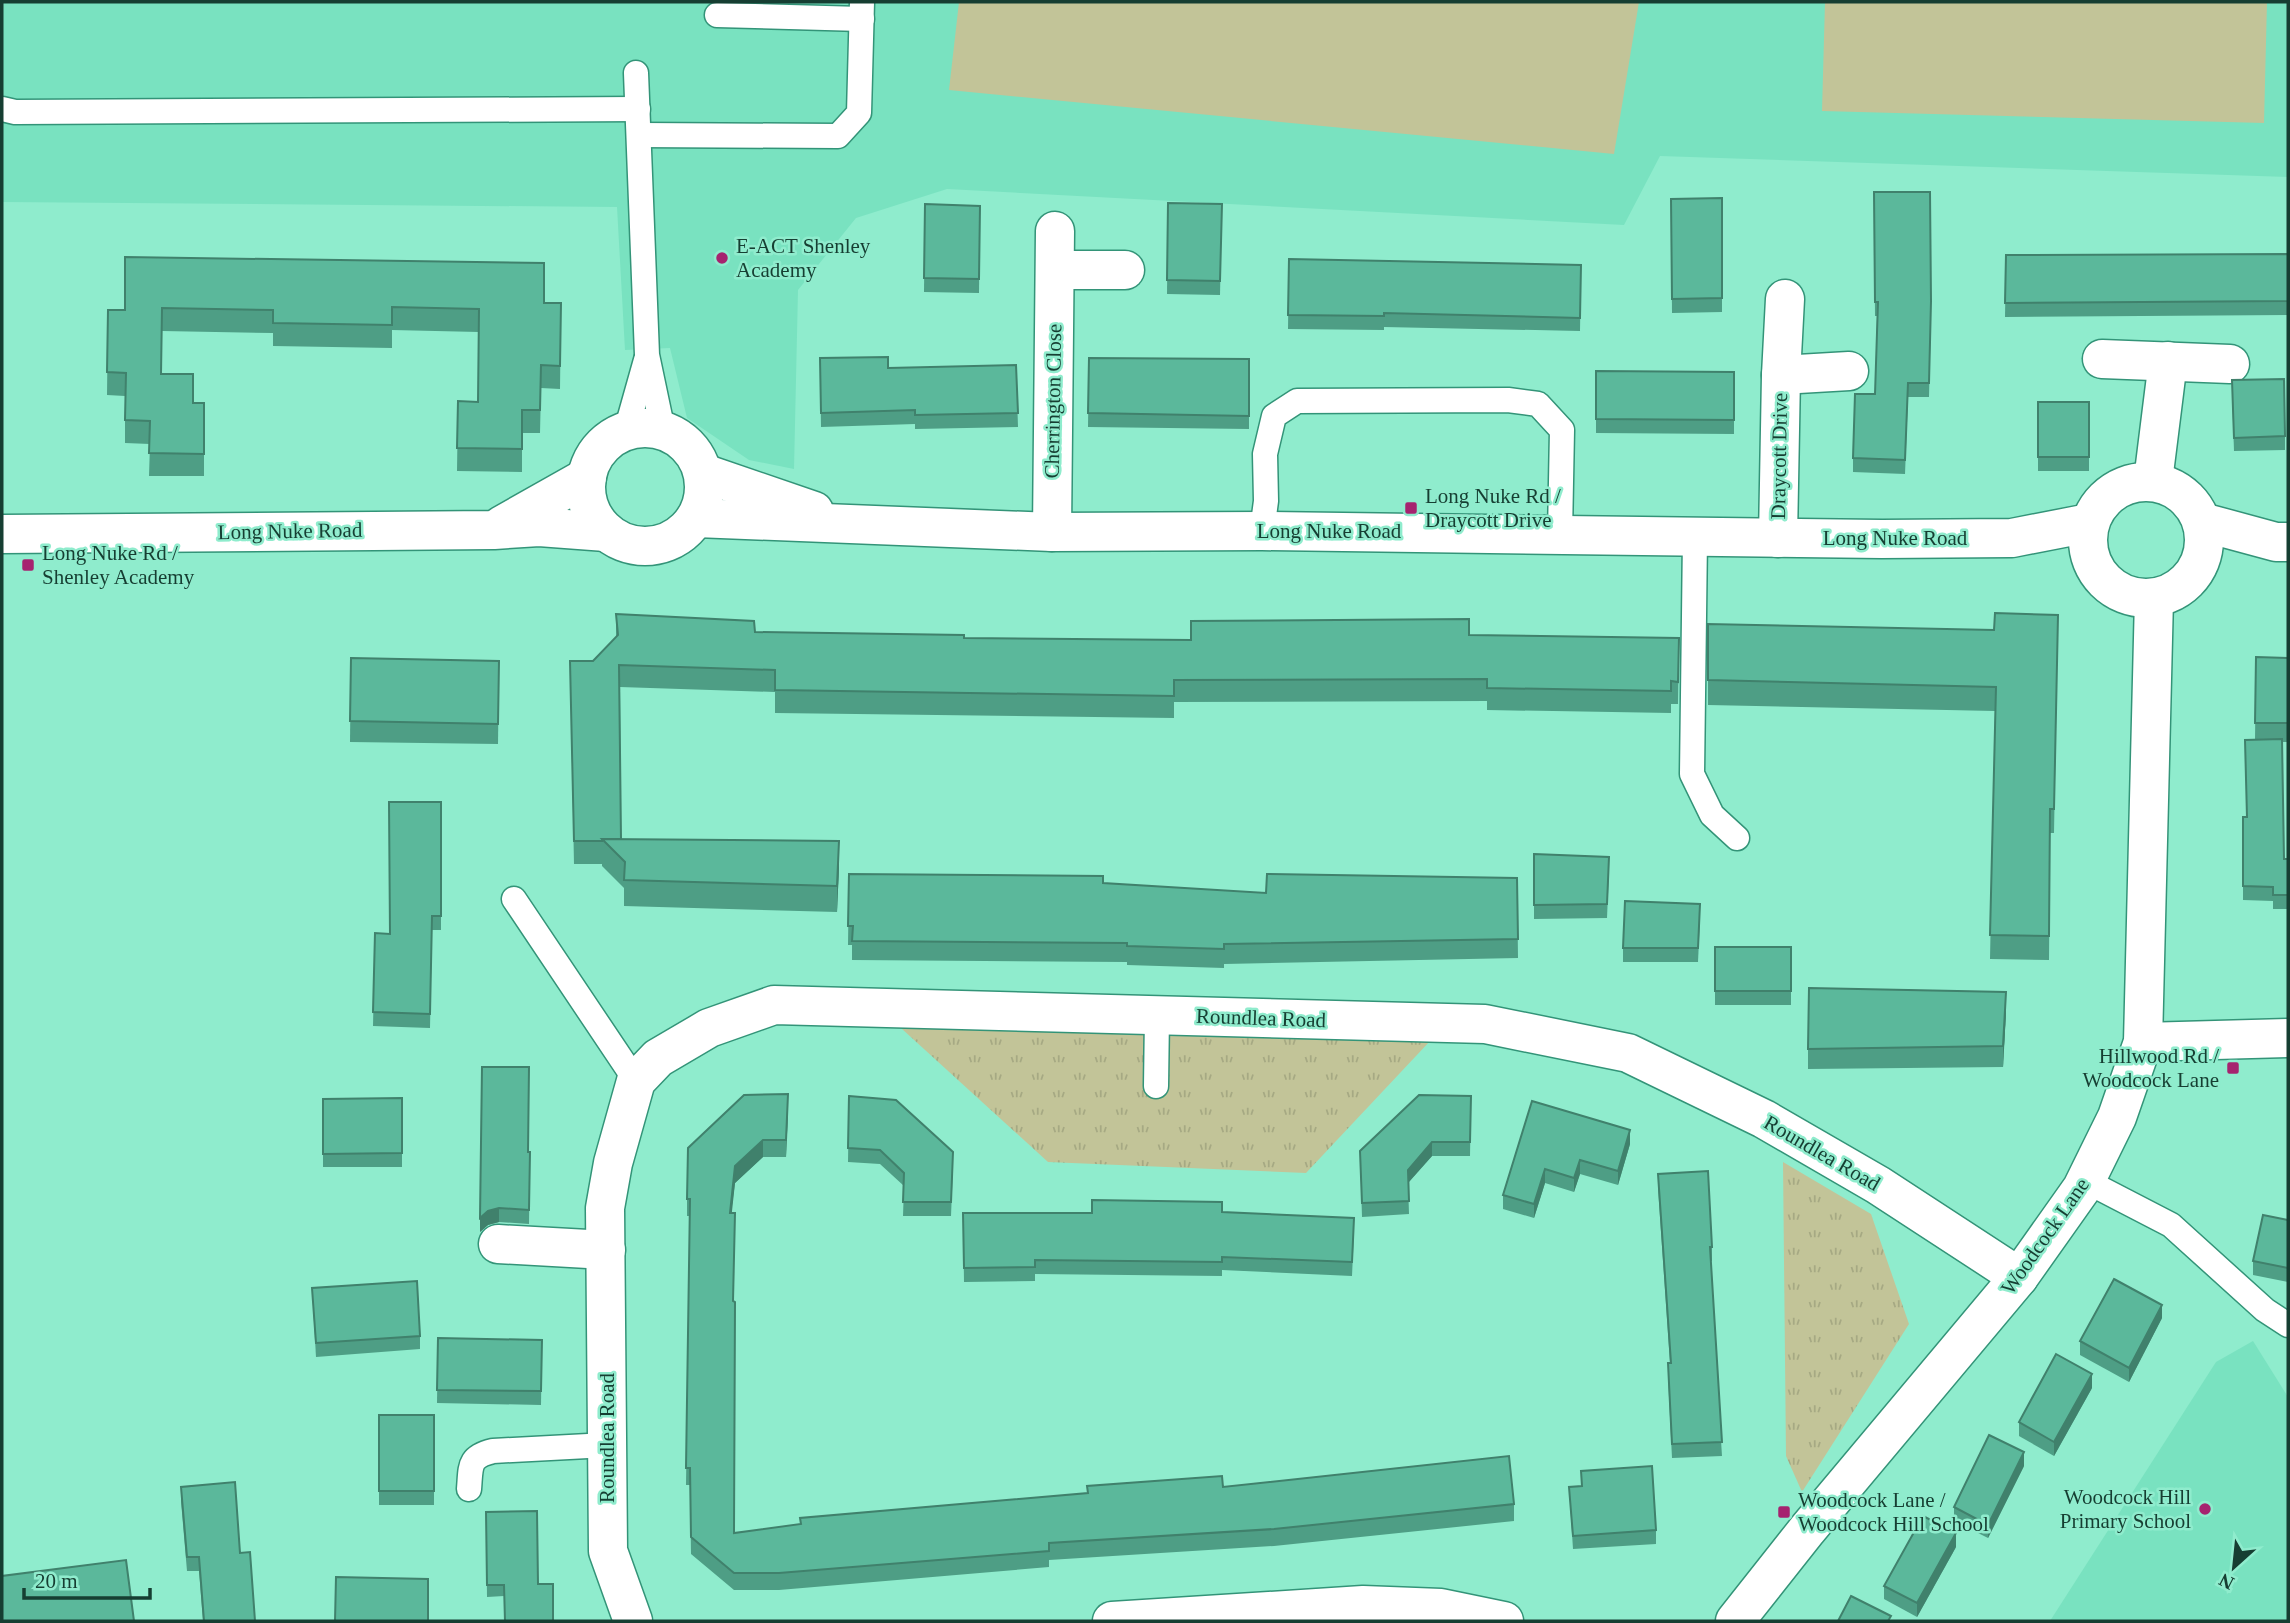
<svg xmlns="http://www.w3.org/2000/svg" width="2290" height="1623" font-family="Georgia,serif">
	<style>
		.built { fill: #79e2c0 }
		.grass { fill: url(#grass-tufts) }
		.pitch { fill: #c2c498 }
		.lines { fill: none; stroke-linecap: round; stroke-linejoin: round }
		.lane-casing { stroke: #339478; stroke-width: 27 }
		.street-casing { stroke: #339478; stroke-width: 41 }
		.secondary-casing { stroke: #339478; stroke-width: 41 }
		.lane { stroke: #fff; stroke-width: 24 }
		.street { stroke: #fff; stroke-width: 38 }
		.secondary { stroke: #fff; stroke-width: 38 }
		.wall { fill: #4e9e85 }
		.shaded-wall { fill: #40816c }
		.building { fill: #5bb89b; stroke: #40816c; stroke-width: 2 }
		.poi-dot { fill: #a6236f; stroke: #8feccd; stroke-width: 2.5 }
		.labels { text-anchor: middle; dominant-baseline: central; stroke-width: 5; stroke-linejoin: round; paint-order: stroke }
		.poi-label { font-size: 21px; fill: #163e32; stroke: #8feccd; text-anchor: start }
		.street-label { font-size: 21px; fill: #163e32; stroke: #8feccd }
	</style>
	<defs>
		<pattern id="grass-tufts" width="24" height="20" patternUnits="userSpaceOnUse" patternTransform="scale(1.75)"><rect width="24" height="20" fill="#c2c498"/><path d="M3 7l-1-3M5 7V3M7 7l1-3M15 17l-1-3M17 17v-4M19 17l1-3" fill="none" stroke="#a6a983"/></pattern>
	</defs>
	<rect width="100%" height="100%" fill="#8feccd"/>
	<!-- built -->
	<g class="built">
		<path d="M2,2H2288V177L1660,156L1624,225L947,189L856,218L798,290L794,469L749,460L687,418L670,348L625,350L617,207L2,202Z"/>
		<path d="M2253,1341L2288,1397V1621H2050L2216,1362Z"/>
	</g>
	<!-- grass -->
	<g class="grass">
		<path d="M879,1008L1447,1023L1306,1173L1048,1162Z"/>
		<path d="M1783,1162L1871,1214L1909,1324L1802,1492L1786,1456Z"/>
	</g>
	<!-- pitch -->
	<g class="pitch">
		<path d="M959,2H1639L1614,154L949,90Z"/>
		<path d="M1825,2H2267L2264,123L1822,111Z"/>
	</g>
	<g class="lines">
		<defs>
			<g id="lane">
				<path d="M717,15L862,19"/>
				<path d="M636,73L647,355L663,431"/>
				<path d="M2,109L15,112L638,109"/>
				<path d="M639,135L838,136L859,113L862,2"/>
				<path d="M626,431L646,360"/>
				<path d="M1262,531L1266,501L1265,454L1274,416L1297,401L1508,400L1538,404L1562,430L1560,534"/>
				<path d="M1695,537L1692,774L1712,815L1737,838"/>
				<path d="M514,899L636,1081"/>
				<path d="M1156,1086L1157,1016"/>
				<path d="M2086,1181L2171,1225L2265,1310L2288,1325"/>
				<path d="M469,1489C471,1466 468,1457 493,1451L607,1445"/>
			</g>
			<g id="street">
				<path d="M1056,270H1125"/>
				<path d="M2102,359L2230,364"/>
				<path d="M1781,375L1849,371"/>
				<path d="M2153,481L2168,361"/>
				<path d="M1052,532L1055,231"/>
				<path d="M1778,538L1781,375L1785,299"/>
				<path d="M2143,1042L2288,1038"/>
				<path d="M498,1244L606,1250"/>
				<path d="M633,1621L608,1551L605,1208L613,1163L636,1081L658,1058L709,1028L774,1005L1485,1024L1628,1053L1764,1119L1878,1185L2019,1277"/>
				<path d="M1112,1621L1363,1605L1441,1608L1504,1621"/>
				<path d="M1735,1621L1807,1530L2019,1277L2082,1188L2117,1117L2143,1042L2154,598"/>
			</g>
			<g id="secondary">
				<circle cx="645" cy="487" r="59"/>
				<path d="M703,473L814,511"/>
				<circle cx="2146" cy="540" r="58"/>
				<path d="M696,518L1052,532L1262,531L1882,539L2012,538L2089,523"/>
				<path d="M2202,522L2276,542H2288"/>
				<path d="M502,525L587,477"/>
				<path d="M2,534L494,530L539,527L606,532"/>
			</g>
		</defs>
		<!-- lane casing -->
		<use href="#lane" class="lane-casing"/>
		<!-- street casing -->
		<use href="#street" class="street-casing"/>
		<!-- secondary casing -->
		<use href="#secondary" class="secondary-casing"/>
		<!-- lane -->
		<use href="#lane" class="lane"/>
		<!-- street -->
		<use href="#street" class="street"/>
		<!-- secondary -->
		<use href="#secondary" class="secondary"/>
	</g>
	<!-- wall -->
	<g class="wall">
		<path d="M1874,192L1931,315L1929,397H1908L1905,474L1853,472V458L1875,394L1877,316H1875Z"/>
		<path d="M1722,198V312L1672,313L1671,199Z"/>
		<path d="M1168,203L1222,204L1220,295L1167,294Z"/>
		<path d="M925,204L980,206L979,293L924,292Z"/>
		<path d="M2288,254V315L2005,317L2006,255Z"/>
		<path d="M125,257L544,303H561L560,389L541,388L540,433H522V472L457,471L458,401L478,402L479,332L392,330V348L273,346V333L162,331L161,374L193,403H204V476H149L150,444L125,443V396L107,395L108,310H125Z"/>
		<path d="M1289,259L1581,265L1580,331L1384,327V330L1288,329Z"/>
		<path d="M820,358L888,368L1016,365L1018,427L915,429V424L821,427Z"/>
		<path d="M1089,358L1249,359V429L1088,427Z"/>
		<path d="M1596,371L1734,372V434L1596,433Z"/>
		<path d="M2232,394L2285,436V450L2234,451Z"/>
		<rect x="2038" y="402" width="51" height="69"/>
		<path d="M616,614L755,632L964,638L1191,640L1469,635L1679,638L1678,704H1671V713L1487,710V701L1174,702V718L775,713V692L620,687L621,839L839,867L837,912L624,906V888L602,866V864H574L570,661H593L616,638Z"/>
		<path d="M2058,615L2054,833H2050L2049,960L1990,959L1995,711L1708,705V624L1994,630Z"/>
		<path d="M2256,657L2288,658V742H2282L2284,859H2288V909H2273V901L2243,900V817H2246L2255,740Z"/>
		<path d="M351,658L499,661L498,744L350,742Z"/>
		<path d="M441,802V930H432L430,1028L373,1026L375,933L390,934Z"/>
		<path d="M1534,854L1609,871L1607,918L1534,919Z"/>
		<path d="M849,874L1103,883L1266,893L1517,878L1518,958L1224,964V968L1127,965V962L852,960V945H848Z"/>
		<path d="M1700,918L1698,962H1623V948Z"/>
		<rect x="1715" y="947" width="76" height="58"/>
		<path d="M2006,1012L2003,1067L1808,1069V1049Z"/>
		<path d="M849,1096L953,1166L951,1216H903L904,1186L880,1164L848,1162Z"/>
		<path d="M1471,1096L1470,1156H1432L1408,1183L1409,1214L1362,1217L1360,1151Z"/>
		<path d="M402,1098V1167H323V1099Z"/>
		<path d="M1532,1101L1630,1144L1618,1185L1580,1174L1574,1192L1545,1183L1534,1218L1503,1209V1195Z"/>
		<path d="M788,1111L786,1157H763L735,1183L731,1213L733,1302L734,1533L1087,1494V1486L1223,1487L1514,1504V1521L1274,1546L1049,1560V1567L779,1590H734L691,1554L690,1485H686L690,1216H687V1199Z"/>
		<path d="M530,1152L529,1224L499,1222L488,1225L480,1232Z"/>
		<path d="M1658,1174L1712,1247V1261H1710L1722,1456L1672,1458L1668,1377V1363H1670L1658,1188Z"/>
		<path d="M1222,1212L1354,1232L1352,1276L1222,1270V1276L1035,1274V1281L964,1282L963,1213Z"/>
		<path d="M2288,1220V1282L2253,1275V1261Z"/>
		<path d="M312,1288L420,1336V1349L316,1357Z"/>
		<path d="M2162,1318L2129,1382L2080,1355V1341Z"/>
		<path d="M438,1338L542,1340L541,1405L437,1403Z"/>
		<path d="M2092,1388L2054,1456L2019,1436V1422Z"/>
		<rect x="379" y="1415" width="55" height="90"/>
		<path d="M2024,1466L1988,1538L1954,1521V1507Z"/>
		<path d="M1581,1471L1656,1530V1544L1573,1549L1569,1487L1581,1486Z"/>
		<path d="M181,1487L240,1553L255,1621H203L199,1571H187L181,1501Z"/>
		<path d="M537,1511L504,1596L487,1597L486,1512Z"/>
		<path d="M1956,1547L1917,1617L1884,1599V1586Z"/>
	</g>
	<!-- shaded-wall -->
	<g class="shaded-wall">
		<path d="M839,841V867L837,912V886Z"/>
		<path d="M2006,992V1012L2003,1067V1046Z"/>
		<path d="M788,1094V1111L786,1157V1140Z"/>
		<path d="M1630,1130V1144L1618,1185V1171Z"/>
		<path d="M763,1140V1157L735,1183L730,1230V1213L735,1166Z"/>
		<path d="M1432,1142V1156L1408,1183V1170Z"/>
		<path d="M1580,1160V1174L1574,1192V1178Z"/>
		<path d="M1545,1169V1183L1534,1218V1204Z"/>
		<path d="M499,1208V1222L488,1225L480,1232V1218L488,1211Z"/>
		<path d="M2162,1305V1318L2129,1382V1368Z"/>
		<path d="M2092,1374V1388L2054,1456V1442Z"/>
		<path d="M2024,1452V1466L1988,1538V1525Z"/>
		<path d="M1956,1533V1547L1917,1617V1603Z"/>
	</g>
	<!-- building -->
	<g class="building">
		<path d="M1874,192H1930L1931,301L1929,383H1908L1905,460L1853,458L1855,394H1875L1878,302H1875Z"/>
		<path d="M1722,198V298L1672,299L1671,199Z"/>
		<path d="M1168,203L1222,204L1220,281L1167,280Z"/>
		<path d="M925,204L980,206L979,279L924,278Z"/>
		<path d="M2288,254V301L2005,303L2006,255Z"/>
		<path d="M125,257L544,263V303H561L560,366L541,365L540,410H522V449L457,448L458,401L478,402L479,309L392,307V325L273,323V310L162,308L161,374H193V403H204V454L149,453L150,421L125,420L126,373L107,372L108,310H125Z"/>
		<path d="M1289,259L1581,265L1580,318L1384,313V316L1288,315Z"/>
		<path d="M888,357V368L1016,365L1018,413L915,415V410L821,413L820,358Z"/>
		<path d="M1089,358L1249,359V416L1088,413Z"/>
		<path d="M1596,371L1734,372V420L1596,419Z"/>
		<path d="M2284,379L2285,436L2234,438L2232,380Z"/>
		<rect x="2038" y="402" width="51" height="55"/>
		<path d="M1995,613L2058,615L2054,809H2050L2049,936L1990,935L1996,687L1708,680V624L1994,630Z"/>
		<path d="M616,614L754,621L755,632L964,635V638L1191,640V621L1469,619V635L1679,638L1678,682L1671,681V691L1487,688V679L1174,680V696L775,690V670L619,665L621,839H602V841H574L570,661H593L618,635Z"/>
		<path d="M2256,657L2288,658V723H2255Z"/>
		<path d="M351,658L499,661L498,724L350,721Z"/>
		<path d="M2282,739L2284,859H2288V895H2273V887L2243,886V817H2247L2245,740Z"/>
		<path d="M389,802H441V916H432L430,1014L373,1012L375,933L390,934Z"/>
		<path d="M602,839L839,841L837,886L624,880L625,862Z"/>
		<path d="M1534,854L1609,857L1607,904L1534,905Z"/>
		<path d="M849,874L1103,876V883L1266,893L1267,874L1517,878L1518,939L1224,944V949L1127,946V943L852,941L853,926H848Z"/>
		<path d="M1625,901L1700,904L1698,948H1623Z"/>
		<rect x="1715" y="947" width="76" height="44"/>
		<path d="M1809,988L2006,992L2003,1046L1808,1049Z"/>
		<path d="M482,1067H529L528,1152H530L529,1210L499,1208L488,1211L480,1218Z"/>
		<path d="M788,1094L786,1140H763L735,1166L730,1213H735L733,1301L735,1302L734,1533L801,1524L800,1518L1088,1493L1087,1486L1222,1476L1223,1487L1509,1456L1514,1504L1274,1529L1049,1543V1551L779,1573H734L691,1537L690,1468H686L690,1199H687L688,1148L744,1095Z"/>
		<path d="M1419,1095L1471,1096L1470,1142H1432L1408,1170L1409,1201L1362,1203L1360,1151Z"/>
		<path d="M849,1096L896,1100L953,1152L951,1202H903L904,1173L880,1150L848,1148Z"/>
		<path d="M402,1098V1153L323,1154V1099Z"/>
		<path d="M1532,1101L1630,1130L1618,1171L1580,1160L1574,1178L1545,1169L1534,1204L1503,1195Z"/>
		<path d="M1708,1171L1712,1247H1710L1722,1442L1672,1444L1668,1363H1671L1658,1174Z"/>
		<path d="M1092,1200L1222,1202V1212L1354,1218L1352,1262L1222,1257V1262L1035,1260V1267L964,1268L963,1213H1092Z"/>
		<path d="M2263,1215L2288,1220V1268L2253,1261Z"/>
		<path d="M2114,1279L2162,1305L2129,1368L2080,1341Z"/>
		<path d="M417,1281L420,1336L316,1343L312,1288Z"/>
		<path d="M438,1338L542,1340L541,1391L437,1390Z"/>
		<path d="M2056,1354L2092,1374L2054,1442L2019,1422Z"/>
		<rect x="379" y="1415" width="55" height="76"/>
		<path d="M1989,1435L2024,1452L1988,1525L1954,1507Z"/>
		<path d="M1652,1466L1656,1530L1573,1536L1569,1487L1582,1486L1581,1471Z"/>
		<path d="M235,1482L240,1553L250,1552L255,1621H204L199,1557H187L181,1487Z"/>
		<path d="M537,1511L538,1584H553V1621H505L504,1585H487L486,1512Z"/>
		<path d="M1923,1516L1956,1533L1917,1603L1884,1586Z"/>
		<path d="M126,1560L134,1621H2V1576Z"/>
		<path d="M336,1577L428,1579V1621H335Z"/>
		<path d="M1851,1596L1891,1616L1888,1621H1838Z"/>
	</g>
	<!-- markers -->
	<g class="poi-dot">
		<circle cx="722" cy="258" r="7"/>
		<rect x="1404" y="501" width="14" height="14" rx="3.5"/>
		<rect x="21" y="558" width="14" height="14" rx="3.5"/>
		<rect x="2226" y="1061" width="14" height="14" rx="3.5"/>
		<circle cx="2205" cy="1509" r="7"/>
		<rect x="1777" y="1505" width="14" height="14" rx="3.5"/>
	</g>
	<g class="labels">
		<!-- poi labels -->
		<g class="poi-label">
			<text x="736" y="246">E-ACT Shenley<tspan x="736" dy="24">Academy</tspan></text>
			<text x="1425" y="496">Long Nuke Rd /<tspan x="1425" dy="24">Draycott Drive</tspan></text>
			<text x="42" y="553">Long Nuke Rd /<tspan x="42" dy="24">Shenley Academy</tspan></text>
			<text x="2219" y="1056" text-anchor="end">Hillwood Rd /<tspan x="2219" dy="24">Woodcock Lane</tspan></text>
			<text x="2191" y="1497" text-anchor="end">Woodcock Hill<tspan x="2191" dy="24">Primary School</tspan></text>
			<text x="1798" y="1500">Woodcock Lane /<tspan x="1798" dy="24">Woodcock Hill School</tspan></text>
		</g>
		<!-- street labels -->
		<g class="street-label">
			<text transform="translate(1053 401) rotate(-89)">Cherrington Close</text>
			<text transform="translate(1779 456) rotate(-89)">Draycott Drive</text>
			<text transform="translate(290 531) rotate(-1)">Long Nuke Road</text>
			<text x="1329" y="531">Long Nuke Road</text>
			<text x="1895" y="538">Long Nuke Road</text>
			<text transform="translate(1261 1018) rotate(2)">Roundlea Road</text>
			<text transform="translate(1822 1153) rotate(30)">Roundlea Road</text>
			<text transform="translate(2045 1236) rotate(-55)">Woodcock Lane</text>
			<text transform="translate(607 1438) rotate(-90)">Roundlea Road</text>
		</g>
	</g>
	<!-- border -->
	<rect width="2290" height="1623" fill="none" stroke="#163e32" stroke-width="7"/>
	<!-- north arrow -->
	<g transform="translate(2234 1567) rotate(207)" stroke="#8feccd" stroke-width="5" paint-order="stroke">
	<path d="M0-5L12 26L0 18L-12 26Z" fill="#163e32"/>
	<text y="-10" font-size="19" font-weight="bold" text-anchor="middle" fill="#163e32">N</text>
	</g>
	<!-- scale -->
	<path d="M24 1588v10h126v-10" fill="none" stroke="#163e32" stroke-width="3.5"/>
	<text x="35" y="1588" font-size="21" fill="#163e32" stroke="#8feccd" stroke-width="5" paint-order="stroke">20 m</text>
</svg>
